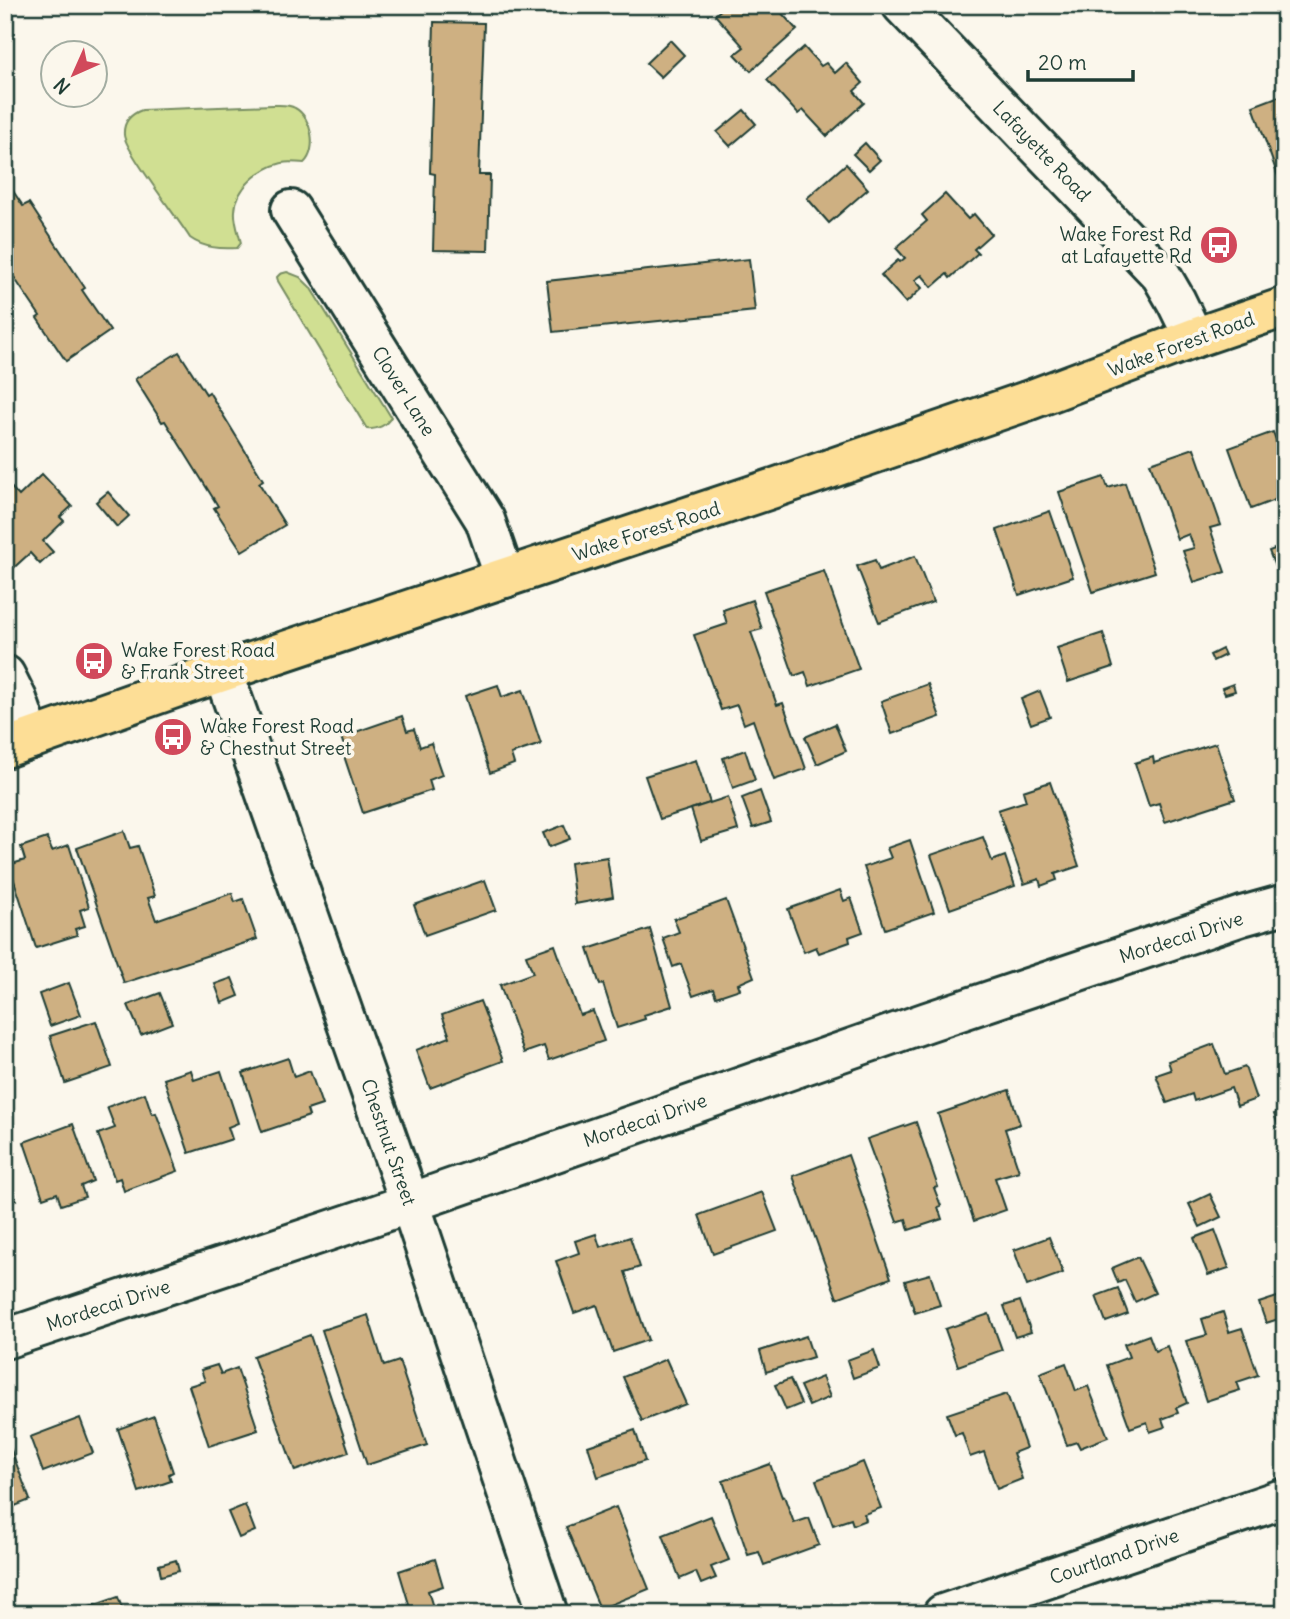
<svg xmlns="http://www.w3.org/2000/svg" width="1290" height="1619" font-family="Delius,sans-serif">
	<style>
		.green { fill: #d0df92; stroke: #788e63; stroke-width: 2 }
		.building { fill: #ceb082; stroke: #1f3d34; stroke-width: 2 }
		.lines { fill: none; stroke-linecap: round; stroke-linejoin: round }
		.minor-casing { stroke: #1f3d34; stroke-width: 44 }
		.major-casing { stroke: #1f3d34; stroke-width: 44 }
		.minor { stroke: #fbf7ec; stroke-width: 38 }
		.major { stroke: #fdde96; stroke-width: 38 }
		.labels { text-anchor: middle; dominant-baseline: central; stroke-width: 7; stroke-linejoin: round; paint-order: stroke }
		.street-label { font-size: 19px; fill: #1f3d34; stroke: #fbf7ec }
		.poi-label { font-size: 19px; fill: #1f3d34; stroke: #fbf7ec; text-anchor: start }
	</style>
	<rect width="100%" height="100%" fill="#fbf7ec"/>
	<filter id="ink" filterUnits="userSpaceOnUse"><feTurbulence type="fractalNoise" baseFrequency=".0143" numOctaves="2"/><feDisplacementMap in="SourceGraphic" scale="14" xChannelSelector="R" yChannelSelector="G"/><feConvolveMatrix kernelMatrix="1 2 1 2 8 2 1 2 1" color-interpolation-filters="sRGB"/></filter>
	<g filter="url(#ink)">
		<!-- green -->
		<g class="green">
			<path d="M273,105C280,105 289,104 295,108C312,117 318,150 304,163C297,163 289,161 282,163C261,168 236,187 235,211C234,221 239,234 241,243L237,248C220,249 204,248 190,238C179,220 125,150 124,135C123,121 131,114 142,110Z"/>
			<path d="M287,272L300,277L310,287L383,404L391,417C387,425 377,430 367,429L278,281L277,277L280,274Z"/>
		</g>
		<!-- building -->
		<g class="building">
			<path d="M726,5H779L777,8L797,30L751,71L735,54L744,47L715,15Z"/>
			<path d="M434,22L484,23L479,175H490L488,251L433,250L435,174L430,173Z"/>
			<path d="M670,40L684,55L661,77L646,63Z"/>
			<path d="M804,47L821,66L826,63L835,73L846,63L863,83L854,91L864,103L827,136L803,110L798,114L767,80Z"/>
			<path d="M1285,94V181L1280,182L1253,106Z"/>
			<path d="M744,110L756,124L730,146L717,132Z"/>
			<path d="M865,143L880,160L869,170L853,154Z"/>
			<path d="M846,164L868,189L829,223L807,198Z"/>
			<path d="M5,179L23,206L29,203L85,288L82,290L110,331L66,361L37,318L40,316L5,264Z"/>
			<path d="M945,194L968,219L974,214L991,234L974,249L978,253L950,278L947,274L932,287L922,275L915,280L922,288L906,303L881,275L898,260L900,262L905,258L896,248L927,221L922,215Z"/>
			<path d="M749,259L755,311L553,332L547,281Z"/>
			<path d="M179,352L206,394L209,392L263,480L259,483L285,525L242,551L214,508L218,506L165,421L162,422L135,379Z"/>
			<path d="M1273,432L1285,464V496L1251,509L1229,448Z"/>
			<path d="M1194,448L1221,525L1210,528L1225,572L1194,582L1183,551L1194,548L1189,534L1177,539L1150,463Z"/>
			<path d="M42,474L72,506L60,517L64,521L43,541L53,552L40,564L30,553L8,573L5,570V489L9,485L19,496Z"/>
			<path d="M1104,477L1108,488L1125,483L1155,572L1093,592L1059,492Z"/>
			<path d="M108,492L129,516L117,527L96,502Z"/>
			<path d="M1050,511L1073,577L1019,595L997,530Z"/>
			<path d="M1285,545V579L1280,580L1269,551Z"/>
			<path d="M915,556L933,602L879,622L857,566L875,560L879,570Z"/>
			<path d="M824,571L859,669L810,686L805,672L794,676L764,591Z"/>
			<path d="M752,600L762,629L751,632L777,705L783,703L806,769L774,780L753,720L744,724L737,705L721,710L694,635L727,624L723,610Z"/>
			<path d="M1103,633L1113,667L1068,682L1057,648Z"/>
			<path d="M1222,649L1225,655L1213,661L1210,655Z"/>
			<path d="M928,684L940,717L892,734L881,701Z"/>
			<path d="M1233,684L1235,691L1225,694L1222,688Z"/>
			<path d="M498,685L502,697L523,690L541,744L511,754L514,764L490,773L465,696Z"/>
			<path d="M1040,691L1050,717L1031,724L1021,699Z"/>
			<path d="M402,716L407,731L414,729L420,747L431,743L442,775L429,780L432,790L363,813L343,753L346,752L341,737Z"/>
			<path d="M835,724L846,751L817,764L805,737Z"/>
			<path d="M1216,743L1235,799L1165,822L1159,803L1149,806L1135,763L1153,757L1154,763Z"/>
			<path d="M745,750L755,780L733,788L723,758Z"/>
			<path d="M696,760L710,803L660,819L645,776Z"/>
			<path d="M1050,782L1079,866L1055,874L1057,880L1041,886L1039,879L1024,884L998,810L1026,801L1023,791Z"/>
			<path d="M760,791L771,822L753,828L742,798Z"/>
			<path d="M728,797L738,830L701,841L691,809Z"/>
			<path d="M564,825L570,839L549,847L543,833Z"/>
			<path d="M124,831L130,848L138,846L155,896L148,898L156,920L232,893L235,902L243,899L257,939L124,983L77,848Z"/>
			<path d="M983,837L992,861L1005,856L1015,886L950,909L931,855Z"/>
			<path d="M47,838L52,851L69,845L89,907L80,910L85,926L75,929L77,935L36,948L9,865L25,860L21,847Z"/>
			<path d="M910,840L934,912L885,929L864,867L891,858L887,848Z"/>
			<path d="M607,857L613,897L575,904L570,863Z"/>
			<path d="M485,880L496,910L425,935L414,905Z"/>
			<path d="M840,890L844,901L851,898L863,932L849,937L850,942L819,953L816,947L804,952L788,909Z"/>
			<path d="M726,900L754,977L738,984L740,989L716,997L713,989L693,996L681,964L673,967L663,938L679,932L674,919Z"/>
			<path d="M650,929L672,1006L644,1015L645,1019L617,1028L603,984L600,985L588,949Z"/>
			<path d="M555,945L580,1015L593,1011L604,1041L549,1060L544,1046L524,1053L500,985L533,973L526,955Z"/>
			<path d="M232,978L239,996L222,1003L215,984Z"/>
			<path d="M69,983L81,1015L50,1026L39,994Z"/>
			<path d="M160,993L172,1023L141,1035L128,1005Z"/>
			<path d="M480,1001L503,1061L430,1088L416,1050L450,1037L442,1015Z"/>
			<path d="M96,1021L112,1067L65,1083L50,1036Z"/>
			<path d="M1214,1044L1225,1074L1245,1067L1256,1099L1237,1106L1231,1088L1194,1101L1192,1094L1167,1103L1156,1075L1171,1070L1168,1061Z"/>
			<path d="M288,1058L294,1077L310,1071L322,1105L307,1110L309,1116L262,1132L243,1073Z"/>
			<path d="M191,1070L194,1080L221,1071L238,1123L228,1127L232,1139L189,1153L164,1079Z"/>
			<path d="M1009,1090L1020,1124L1005,1129L1019,1171L995,1178L1006,1210L974,1221L938,1114Z"/>
			<path d="M145,1093L152,1114L156,1113L178,1171L124,1191L120,1178L115,1180L98,1134L115,1128L107,1107Z"/>
			<path d="M1285,1110V1132L1281,1133L1274,1114Z"/>
			<path d="M916,1122L938,1187L934,1188L941,1206L938,1207L942,1219L909,1230L906,1219L897,1222L867,1139Z"/>
			<path d="M73,1124L93,1181L81,1186L85,1197L61,1205L57,1193L43,1198L24,1142Z"/>
			<path d="M848,1155L891,1278L837,1298L793,1176Z"/>
			<path d="M5,1169L16,1200L5,1204Z"/>
			<path d="M762,1192L777,1231L713,1254L699,1215Z"/>
			<path d="M1210,1194L1221,1217L1200,1227L1189,1204Z"/>
			<path d="M1215,1230L1229,1268L1208,1275L1194,1238Z"/>
			<path d="M596,1234L600,1247L630,1237L640,1267L625,1272L648,1340L613,1352L597,1305L574,1313L556,1261L579,1253L575,1241Z"/>
			<path d="M1049,1237L1063,1273L1027,1286L1014,1250Z"/>
			<path d="M1138,1257L1155,1293L1135,1302L1125,1280L1118,1283L1112,1268Z"/>
			<path d="M930,1274L940,1305L915,1313L905,1281Z"/>
			<path d="M1118,1288L1128,1314L1106,1322L1096,1296Z"/>
			<path d="M1280,1296L1285,1310V1317L1266,1323L1259,1303Z"/>
			<path d="M1020,1301L1031,1332L1015,1337L1004,1306Z"/>
			<path d="M1223,1312L1229,1332L1242,1328L1258,1375L1237,1382L1240,1390L1206,1401L1186,1341L1207,1335L1202,1319Z"/>
			<path d="M989,1314L1002,1350L958,1366L945,1329Z"/>
			<path d="M368,1315L384,1366L399,1361L427,1445L367,1465L322,1330Z"/>
			<path d="M310,1335L349,1452L295,1471L253,1356Z"/>
			<path d="M1149,1335L1155,1351L1167,1346L1187,1403L1176,1408L1178,1413L1162,1419L1165,1427L1150,1432L1147,1422L1130,1428L1107,1365L1129,1357L1124,1344Z"/>
			<path d="M806,1336L813,1357L766,1372L760,1351Z"/>
			<path d="M874,1350L880,1368L853,1378L847,1360Z"/>
			<path d="M666,1359L686,1404L642,1421L623,1377Z"/>
			<path d="M1066,1363L1076,1391L1088,1386L1108,1437L1080,1448L1077,1442L1067,1445L1040,1373Z"/>
			<path d="M217,1365L221,1374L237,1368L258,1430L209,1446L189,1386L205,1381L201,1370Z"/>
			<path d="M822,1377L830,1397L809,1406L800,1386Z"/>
			<path d="M790,1379L801,1404L786,1410L775,1385Z"/>
			<path d="M1007,1394L1026,1448L1013,1453L1022,1479L997,1489L984,1452L970,1457L962,1433L955,1435L947,1414Z"/>
			<path d="M154,1416L173,1472L169,1474L171,1481L139,1492L118,1429Z"/>
			<path d="M80,1418L93,1453L43,1472L30,1437Z"/>
			<path d="M635,1430L645,1461L598,1477L588,1446Z"/>
			<path d="M10,1447L30,1500L5,1510V1449Z"/>
			<path d="M863,1462L881,1508L864,1514L866,1520L853,1525L851,1519L833,1525L816,1480Z"/>
			<path d="M770,1464L782,1497L784,1496L794,1523L809,1518L819,1545L764,1565L759,1552L748,1555L723,1481Z"/>
			<path d="M245,1505L255,1531L239,1538L228,1512Z"/>
			<path d="M616,1507L649,1589L600,1609L566,1527Z"/>
			<path d="M711,1516L729,1560L711,1567L716,1578L701,1584L696,1572L680,1579L663,1535Z"/>
			<path d="M435,1559L443,1586L428,1591L435,1614H412L399,1571Z"/>
			<path d="M176,1560L179,1571L161,1576L159,1565Z"/>
			<path d="M118,1597L124,1614H92L89,1607Z"/>
		</g>
		<g class="lines">
			<defs>
				<g id="minor">
					<path d="M902,5L1161,275L1176,301L1194,338"/>
					<path d="M291,210L485,520L505,578"/>
					<path d="M223,672L410,1203L548,1614"/>
					<path d="M5,675L17,699L31,739"/>
					<path d="M5,1339L370,1217L927,1022L1242,916L1285,904"/>
					<path d="M943,1614L1285,1498"/>
				</g>
				<path id="major" d="M5,748L189,683L774,488L1027,401L1194,338L1285,307"/>
			</defs>
			<!-- minor casing -->
			<use href="#minor" class="minor-casing"/>
			<!-- major casing -->
			<use href="#major" class="major-casing"/>
			<!-- minor -->
			<use href="#minor" class="minor"/>
			<!-- major -->
			<use href="#major" class="major"/>
		</g>
	</g>
	<!-- icons -->
	<defs>
		<symbol id="bus-disc" viewBox="-11 -11 22 22"><circle r="9.5" fill="#d1495b" stroke="#fbf7ec"/><path d="M-5-6H5V4H4V6H2V4H-2V6H-4V4H-5ZM-3.5-4V0h7V-4ZM-3.5 1.2v1.5H-2V1.2ZM2 1.2v1.5H3.5V1.2Z" fill="#fff"/></symbol>
	</defs>
	<g fill-rule="evenodd">
		<use href="#bus-disc" x="1197" y="223" width="44" height="44"/>
		<use href="#bus-disc" x="72" y="639" width="44" height="44"/>
		<use href="#bus-disc" x="151" y="715" width="44" height="44"/>
	</g>
	<g class="labels">
		<!-- street labels -->
		<g class="street-label">
			<text transform="translate(1042 151) rotate(46)">Lafayette Road</text>
			<text transform="translate(1181 344) rotate(-20)">Wake Forest Road</text>
			<text transform="translate(404 391) rotate(58)">Clover Lane</text>
			<text transform="translate(646 531) rotate(-18)">Wake Forest Road</text>
			<text transform="translate(1181 937) rotate(-18)">Mordecai Drive</text>
			<text transform="translate(645 1120) rotate(-19)">Mordecai Drive</text>
			<text transform="translate(389 1142) rotate(71)">Chestnut Street</text>
			<text transform="translate(108 1305) rotate(-18)">Mordecai Drive</text>
			<text transform="translate(1114 1556) rotate(-19)">Courtland Drive</text>
		</g>
		<!-- poi labels -->
		<g class="poi-label">
			<text x="1192" y="234" text-anchor="end">Wake Forest Rd<tspan x="1192" dy="22">at Lafayette Rd</tspan></text>
			<text x="121" y="650">Wake Forest Road<tspan x="121" dy="22">&amp; Frank Street</tspan></text>
			<text x="200" y="726">Wake Forest Road<tspan x="200" dy="22">&amp; Chestnut Street</tspan></text>
		</g>
	</g>
	<!-- margin -->
	<rect width="1290" height="1619" fill="none" stroke="#fbf7ec" stroke-width="28"/>
	<rect x="14" y="14" width="1262" height="1591" fill="none" stroke="#1f3d34" stroke-width="2.5" filter="url(#ink)"/>
	<!-- north arrow -->
	<g transform="translate(74 74) rotate(225)"><circle r="33" fill="#fbf7ec" stroke="#a3ada2" stroke-width="2"/>
	<path d="M0-5L12 26L0 18L-12 26Z" fill="#d1495b"/>
	<text y="-10" font-size="19" font-weight="bold" text-anchor="middle" fill="#1f3d34">N</text>
	</g>
	<!-- scale -->
	<path d="M1028 70v10h105v-10" fill="none" stroke="#1f3d34" stroke-width="3.5"/>
	<text x="1038" y="70" font-size="21" fill="#1f3d34" stroke="#fbf7ec" stroke-width="5" paint-order="stroke">20 m</text>
</svg>
